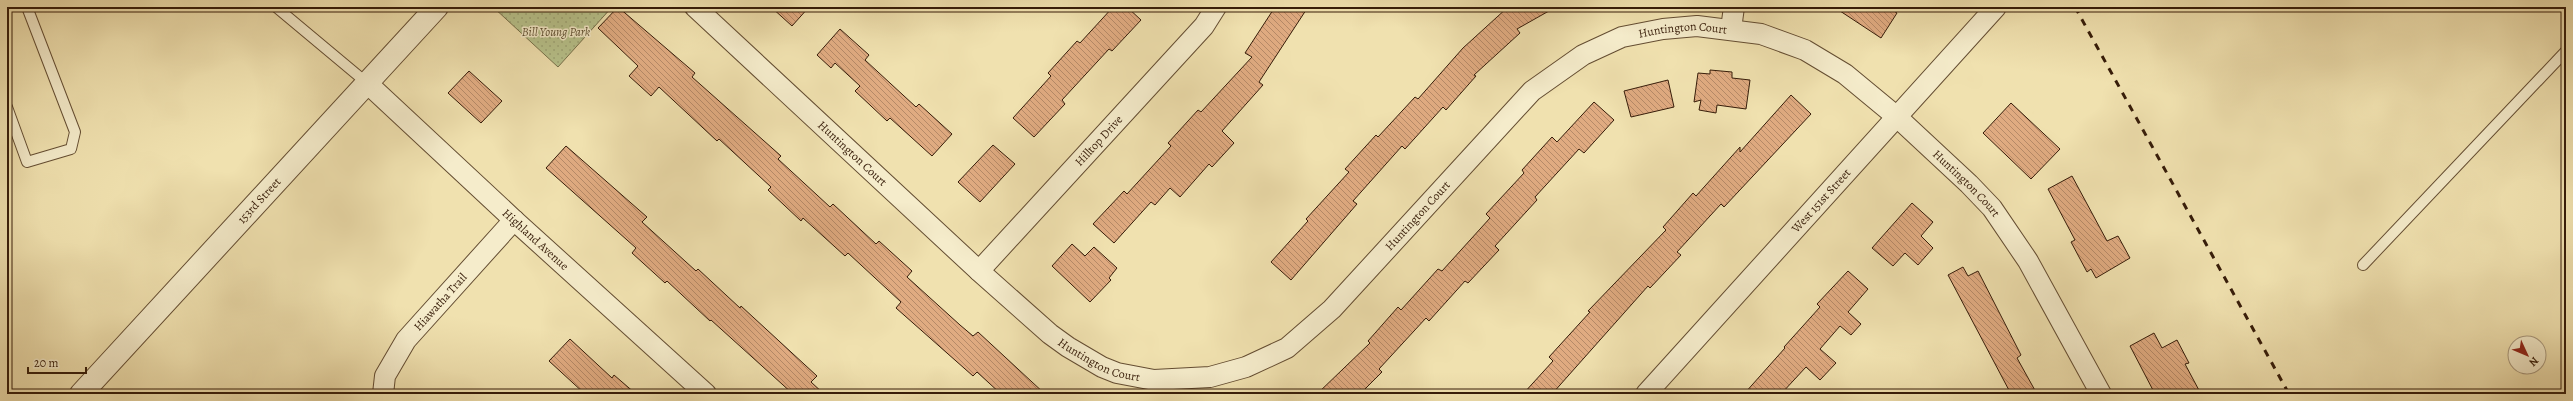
<svg xmlns="http://www.w3.org/2000/svg" width="2573" height="401" font-family="Alegreya,serif">
	<style>
		.park { fill: url(#park-dots); stroke: #77704a }
		.building { fill: url(#building-back-hatch); stroke: #361c09 }
		.lines { fill: none; stroke-linecap: round; stroke-linejoin: round }
		.service-casing { stroke: #644d32; stroke-width: 12 }
		.minor-casing { stroke: #644d32; stroke-width: 22 }
		.tertiary-casing { stroke: #644d32; stroke-width: 24 }
		.service { stroke: #f5eccb; stroke-width: 10 }
		.minor { stroke: #f5eccb; stroke-width: 20 }
		.tertiary { stroke: #f5eccb; stroke-width: 22 }
		.rail { stroke: #361c09; stroke-width: 3; stroke-dasharray: 7 7; stroke-linecap: butt }
		.labels { text-anchor: middle; dominant-baseline: central; stroke-width: 3; stroke-linejoin: round; paint-order: stroke }
		.park-label { font-size: 12px; font-style: italic; fill: #5d4e30; stroke: #f5eccb }
		.street-label { font-size: 12px; fill: #361c09; stroke: #f5eccb }
	</style>
	<defs>
		<pattern id="park-dots" width="8" height="8" patternUnits="userSpaceOnUse"><rect width="8" height="8" fill="#b8c38c"/><path d="M2 2h.1M6 6h.1" fill="none" stroke="#9fa777" stroke-width="1.8" stroke-linecap="round"/></pattern>
		<pattern id="building-back-hatch" width="6" height="6" patternUnits="userSpaceOnUse"><rect width="6" height="6" fill="#e0ab81"/><path d="M-1 5l2 2M0 0l6 6M5-1l2 2" fill="none" stroke="#b68a68"/></pattern>
	</defs>
	<rect width="100%" height="100%" fill="#f0e1af"/>
	<filter id="stains"><feTurbulence type="fractalNoise" baseFrequency=".005" numOctaves="4"/><feColorMatrix values="0 0 0 0 .2 0 0 0 0 .09 0 0 0 0 .02 0 0 0 .5 -.17"/></filter>
	<radialGradient id="worn" r=".72"><stop offset=".6" stop-color="#630" stop-opacity="0"/><stop offset="1" stop-color="#630" stop-opacity=".3"/></radialGradient>
	<!-- park -->
	<path class="park" d="M493,7H612L558,67Z"/>
	<!-- building -->
	<g class="building">
		<path d="M618,7L695,73L692,77L781,156L778,159L830,207L833,204L876,244L879,241L912,271L907,277L960,325L973,336L978,332L1045,394H1001L977,372L973,376L896,308L901,302L848,253L845,256L803,218L801,221L768,190L771,187L719,139L717,141L659,87L651,96L629,76L638,66L598,28Z"/>
		<path d="M771,7H809L792,26Z"/>
		<path d="M1113,7H1127L1141,20L1112,51L1109,49L1062,100L1065,104L1034,137L1013,118L1051,76L1048,73L1077,41L1080,43Z"/>
		<path d="M1275,7H1308L1259,82L1263,85L1222,131L1234,143L1212,167L1209,164L1180,197L1170,188L1155,205L1151,202L1114,243L1093,224L1124,191L1127,194L1171,146L1168,143L1198,110L1201,112L1252,57L1245,53Z"/>
		<path d="M1508,7H1556L1517,29L1520,33L1474,75L1476,76L1446,110L1443,107L1405,149L1402,146L1353,201L1357,204L1291,280L1271,262L1308,221L1306,219L1349,172L1345,169L1376,135L1378,137L1415,97L1418,99L1463,48Z"/>
		<path d="M1834,7H1887L1897,13L1881,38Z"/>
		<path d="M840,29L869,55L865,60L916,107L919,104L952,134L932,156L890,118L887,121L855,91L860,86L835,63L831,68L817,55Z"/>
		<path d="M1710,70L1732,72V78L1750,80L1746,109L1717,105L1716,113L1699,110L1701,100L1694,102L1698,73L1710,74Z"/>
		<path d="M469,71L502,101L481,123L448,93Z"/>
		<path d="M1668,80L1674,107L1631,117L1624,91Z"/>
		<path d="M1791,95L1811,114L1724,207L1721,204L1677,252L1681,255L1650,288L1648,286L1552,394H1523L1553,361L1549,357L1590,312L1588,311L1666,230L1663,227L1693,193L1696,196L1740,147V152Z"/>
		<path d="M1594,102L1614,120L1584,153L1579,149L1535,197L1537,200L1495,246L1499,250L1468,283L1465,281L1429,321L1426,318L1379,369L1382,372L1360,394H1317L1370,343L1368,341L1398,307L1401,310L1438,269L1442,271L1490,218L1486,214L1524,173L1522,170L1552,137L1557,142Z"/>
		<path d="M2011,103L2060,149L2031,179L1983,133Z"/>
		<path d="M993,145L1015,164L980,202L958,182Z"/>
		<path d="M566,146L647,217L642,222L696,271L698,269L740,308L741,306L817,376L811,382L824,394H793L711,320L710,321L667,281L665,283L632,253L636,248L546,168Z"/>
		<path d="M2072,176L2107,241L2118,236L2130,258L2096,278L2091,269L2087,272L2071,242L2075,240L2048,189Z"/>
		<path d="M1912,203L1933,222L1921,236L1933,248L1918,265L1905,253L1893,266L1872,248Z"/>
		<path d="M1072,244L1085,256L1094,247L1117,268L1109,278L1111,280L1090,302L1052,266Z"/>
		<path d="M1963,267L1968,276L1978,271L2021,355L2017,358L2037,394H2011L1948,275Z"/>
		<path d="M1848,271L1868,289L1848,312L1861,324L1851,335L1840,326L1820,349L1836,363L1820,380L1806,367L1781,394H1744L1785,348L1784,347L1820,307L1817,304Z"/>
		<path d="M2154,333L2162,348L2177,340L2189,363L2185,364L2201,394H2155L2130,346Z"/>
		<path d="M570,339L612,378L614,375L636,394H585L549,361Z"/>
	</g>
	<g class="lines">
		<defs>
			<g id="service">
				<path d="M276,7L367,83"/>
				<path d="M7,107L27,162L71,149L75,132L27,7"/>
				<path d="M2363,265L2566,51"/>
			</g>
			<g id="minor">
				<path id="s1" d="M695,7L979,271L1050,334L1068,347L1102,367L1117,373L1154,380L1210,377L1246,367L1287,348L1332,309L1532,91L1583,55L1622,37L1663,29L1697,26L1761,34L1805,50L1845,74L1897,117L1969,184L1992,208L2028,261L2101,394"/>
				<path d="M1731,29L1734,7"/>
				<path id="s2" d="M367,83L514,220L706,394"/>
				<path id="s3" d="M979,271L1204,26L1216,7"/>
				<path id="s4" d="M383,394L385,376L406,340L514,220"/>
				<path id="s5" d="M1646,394L1996,7"/>
			</g>
			<g id="tertiary">
				<path id="s6" d="M81,394L437,7"/>
			</g>
		</defs>
		<!-- service casing -->
		<use href="#service" class="service-casing"/>
		<!-- minor casing -->
		<use href="#minor" class="minor-casing"/>
		<!-- tertiary casing -->
		<use href="#tertiary" class="tertiary-casing"/>
		<!-- service -->
		<use href="#service" class="service"/>
		<!-- minor -->
		<use href="#minor" class="minor"/>
		<!-- tertiary -->
		<use href="#tertiary" class="tertiary"/>
		<!-- rail -->
		<path class="rail" d="M2075,7L2289,394"/>
	</g>
	<g class="labels">
		<!-- park labels -->
		<g class="park-label">
			<text x="556" y="32">Bill Young Park</text>
		</g>
		<!-- street labels -->
		<g class="street-label">
			<text stroke="none"><textPath href="#s1" startOffset="1259">Huntington Court</textPath></text>
			<text stroke="none"><textPath href="#s3" startOffset="177">Hilltop Drive</textPath></text>
			<text stroke="none"><textPath href="#s1" startOffset="215">Huntington Court</textPath></text>
			<text stroke="none"><textPath href="#s1" startOffset="1595">Huntington Court</textPath></text>
			<text stroke="none"><textPath href="#s5" startOffset="261">West 151st Street</textPath></text>
			<text stroke="none"><textPath href="#s6" startOffset="263">153rd Street</textPath></text>
			<text stroke="none"><textPath href="#s1" startOffset="923">Huntington Court</textPath></text>
			<text stroke="none"><textPath href="#s2" startOffset="230">Highland Avenue</textPath></text>
			<text stroke="none"><textPath href="#s4" startOffset="111">Hiawatha Trail</textPath></text>
			<text stroke="none"><textPath href="#s1" startOffset="539">Huntington Court</textPath></text>
		</g>
	</g>
	<!-- margin -->
	<rect width="2573" height="401" fill="none" stroke="#f0e1af" stroke-width="24"/>
	<rect x="8" y="8" width="2557" height="385" fill="none" stroke="#361c09" stroke-width="2"/>
	<rect x="12" y="12" width="2549" height="377" fill="none" stroke="#361c09"/>
	<!-- north arrow -->
	<g transform="translate(2527 355) rotate(134)"><circle r="19" fill="#f5eccb" stroke="#a9997d"/>
	<path d="M0-3L7 15L0 10L-7 15Z" fill="#8f2418"/>
	<text y="-6" font-size="11" font-weight="bold" text-anchor="middle" fill="#361c09">N</text>
	</g>
	<!-- scale -->
	<path d="M28 367v6h58v-6" fill="none" stroke="#361c09" stroke-width="2"/>
	<text x="34" y="367" font-size="12" fill="#361c09" stroke="#f5eccb" stroke-width="3" paint-order="stroke">20 m</text>
	<rect width="100%" height="100%" filter="url(#stains)"/>
	<rect width="100%" height="100%" fill="url(#worn)"/>
</svg>
